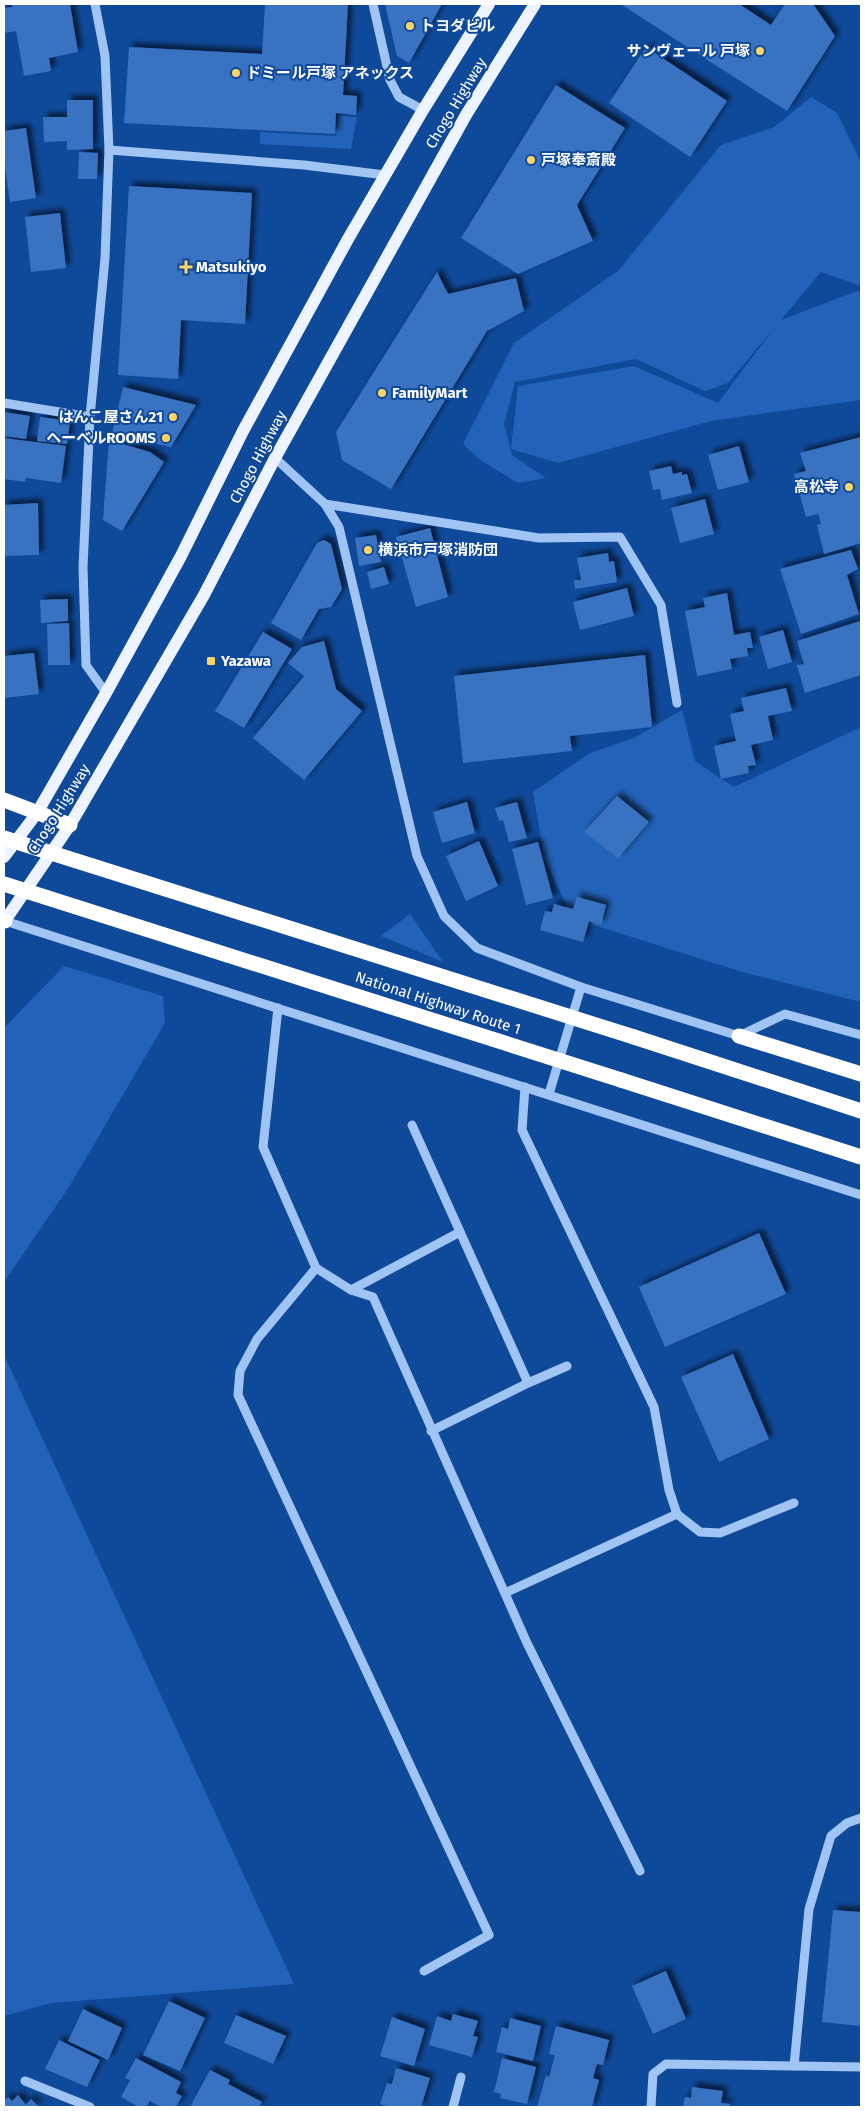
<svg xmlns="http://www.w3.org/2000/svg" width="865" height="2111" font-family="'Fira Sans','Noto Sans JP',sans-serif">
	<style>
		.green { fill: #2262b8 }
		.building { fill: #3872c1; filter: url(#shadow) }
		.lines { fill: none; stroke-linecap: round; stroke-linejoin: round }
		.minor { stroke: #a0c5f5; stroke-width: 9 }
		.major { stroke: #eef4ff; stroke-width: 12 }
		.highway { stroke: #fff; stroke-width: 15 }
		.highway-bridge { stroke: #fff; stroke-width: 15 }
		.poi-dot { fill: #ffd564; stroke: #0f4999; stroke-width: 2 }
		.labels { text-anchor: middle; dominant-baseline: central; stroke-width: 4; stroke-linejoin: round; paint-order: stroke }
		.poi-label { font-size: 15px; font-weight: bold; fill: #fff; stroke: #0f4999; text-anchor: start }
		.street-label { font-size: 15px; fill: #fff; stroke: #0f4999 }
	</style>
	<defs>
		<filter id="shadow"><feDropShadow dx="4.5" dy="-4.5" stdDeviation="2.5" flood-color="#0009"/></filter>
	</defs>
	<rect width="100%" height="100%" fill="#0f4999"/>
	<!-- green -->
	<g class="green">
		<path d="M811,97L837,113L861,162V286L821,272L781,320L857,291L861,292V400L711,421L558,463L511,449L518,386L634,366L718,403L774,328L728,383L705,391L636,359L515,382L504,424L512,455L546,478L518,483L480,460L463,444L514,343L618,271L721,145L774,127Z"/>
		<path d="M338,116L357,117L351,149L260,144V132L336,136Z"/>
		<path d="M682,710L695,761L734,787L861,727V1002L742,972L572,918L544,857L533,792L590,753L634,738Z"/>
		<path d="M410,914L443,962L381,936Z"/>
		<path d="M64,966L163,996L165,1023L69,1187L4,1282V1028Z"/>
		<path d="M4,1355L294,1984L51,2003L4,2016Z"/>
	</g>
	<!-- building -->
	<g class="building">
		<path d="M12,4H70L78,52L49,58L51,71L24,76L16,31L4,33V8L12,7Z"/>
		<path d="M265,4H348L343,95L357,96L356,115L336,113L335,134L124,123L129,47L262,54Z"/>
		<path d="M385,4H442L409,63L397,56Z"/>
		<path d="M623,4H739L771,25L785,4H813L835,36L787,111L622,5Z"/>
		<path d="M646,47L727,101L690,157L609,103Z"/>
		<path d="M556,85L625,128L577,205L593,241L518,274L461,238Z"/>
		<path d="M67,100H93V149L67,150V141L44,142L43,117H67Z"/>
		<path d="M26,128L36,198L10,202L4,160V131Z"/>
		<path d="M79,152L98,153L97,179H78Z"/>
		<path d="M129,186L252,193L245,324L181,320L178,379L118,375Z"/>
		<path d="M60,213L66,268L31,272L25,217Z"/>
		<path d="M437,272L448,294L516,278L524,311L487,331L391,489L342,460L336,432Z"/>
		<path d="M123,387L196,405L171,447L112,434Z"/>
		<path d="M4,412L30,416L26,439L4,436Z"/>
		<path d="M40,417L70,421L67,444L37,441Z"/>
		<path d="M861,437V543L824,554L817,525L821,524L818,514L806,517L794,474L806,471L800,453Z"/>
		<path d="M4,438L66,446L61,483L26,478L25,482L4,479Z"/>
		<path d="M109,440L150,452L164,462L122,531L103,520Z"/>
		<path d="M739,446L749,482L718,490L708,455Z"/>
		<path d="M671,466L673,474L682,472V475L687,474L692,493L662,500L660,489L653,490L649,471Z"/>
		<path d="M705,499L714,534L680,543L671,508Z"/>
		<path d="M38,503L39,555L4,556V505Z"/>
		<path d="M430,528L448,597L416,607L396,537Z"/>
		<path d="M376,535L381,562L359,566L355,538Z"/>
		<path d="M324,540L331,544L342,589L331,607L319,609L301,640L271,623L317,543Z"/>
		<path d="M851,550L858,569L847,575L859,614L801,634L780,569Z"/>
		<path d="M608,553L609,562L614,561L617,582L575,589L574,580H581L577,558Z"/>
		<path d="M384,567L389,584L371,589L367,572Z"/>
		<path d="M627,588L634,616L580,630L573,602Z"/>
		<path d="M727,593L734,635L750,632L753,648H747L748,656L730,659L732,669L697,676L685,611L705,607L703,598Z"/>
		<path d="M68,599V621L41,623L40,600Z"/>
		<path d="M860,621L861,675L805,693L797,665L804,664L797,641Z"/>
		<path d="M69,623L70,665H48L47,624Z"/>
		<path d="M783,630L792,662L768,669L759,637Z"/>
		<path d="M263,632L292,649L244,728L215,711Z"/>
		<path d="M324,641L336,689L362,711L304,780L253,738L304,676L288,663L302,647Z"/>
		<path d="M34,653L39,694L4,698V656Z"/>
		<path d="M645,655L652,727L570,736L572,751L463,763L454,676Z"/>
		<path d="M786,688L792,711L768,716L773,740L751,745L756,765L748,766L749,773L721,779L714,746L736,741L730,714L744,711L741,698Z"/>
		<path d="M617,796L649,822L618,858L584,832Z"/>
		<path d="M467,802L475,833L442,843L433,812Z"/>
		<path d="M517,802L527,838L509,842L503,820L499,821L495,808Z"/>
		<path d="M479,841L498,886L466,901L446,856Z"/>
		<path d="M538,842L553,898L526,905L512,849Z"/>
		<path d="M577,897L606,905L601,925L589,921L583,942L540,930L545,911L552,912L554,904L573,909Z"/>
		<path d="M759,1233L786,1294L665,1347L639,1287Z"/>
		<path d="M733,1354L769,1439L719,1462L681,1377Z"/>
		<path d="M833,1910L861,1912L860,2026L822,2022Z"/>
		<path d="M666,1971L686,2019L653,2034L632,1986Z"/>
		<path d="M169,2001L205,2018L180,2071L143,2055Z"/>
		<path d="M83,2009L122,2028L108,2060L68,2041Z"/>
		<path d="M453,2014L478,2021L473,2036L478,2037L472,2057L429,2045L437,2016L451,2021Z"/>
		<path d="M236,2015L286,2036L273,2064L224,2043Z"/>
		<path d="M392,2017L425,2029L414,2066L380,2056Z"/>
		<path d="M510,2018L541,2026L533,2061L496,2052L502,2027L508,2029Z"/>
		<path d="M556,2026L609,2040L603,2065L597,2064L593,2078L599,2080L592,2107H537L546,2075L549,2077L555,2055L549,2054Z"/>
		<path d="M59,2040L100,2060L87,2087L45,2069Z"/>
		<path d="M136,2058L181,2082L176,2093L182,2096L176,2107H161L150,2101L146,2107H139L121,2097L130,2080L125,2078Z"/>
		<path d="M502,2058L536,2067L527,2104L500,2098L501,2094L494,2092Z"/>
		<path d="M396,2068L430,2078L421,2107H390L380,2104L387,2083L392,2084Z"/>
		<path d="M210,2070L230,2080L228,2084L262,2102L259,2107H195L191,2105Z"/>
		<path d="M692,2087L723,2091L721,2103L730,2104L729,2107H683L685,2097L691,2098Z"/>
		<path d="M18,2095L26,2105L31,2099L39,2107H4V2101L8,2097L12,2101Z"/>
	</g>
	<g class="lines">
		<!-- minor -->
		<g class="minor">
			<path d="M95,4L105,56L109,150L105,258L90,417L83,567L86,665L106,693"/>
			<path d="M373,4L390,80L399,97L423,110"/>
			<path d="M109,150L304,165L385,175"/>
			<path d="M4,403L90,417"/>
			<path d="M275,458L325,504L339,527L417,856L444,916L477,948L581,987L739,1036L785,1014L861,1035"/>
			<path d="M325,504L539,538L620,537L661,605L677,703"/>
			<path d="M5,921L861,1195"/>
			<path d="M278,1008L263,1147L316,1268L257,1339L240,1371L238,1395L489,1935L424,1971"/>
			<path d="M525,1087L522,1130L654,1407L669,1490L677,1514L700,1532L720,1533L794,1503"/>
			<path d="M549,1094L581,987"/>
			<path d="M412,1125L528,1383"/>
			<path d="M316,1268L351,1290L373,1297L527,1643L640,1871"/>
			<path d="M351,1290L460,1232"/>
			<path d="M431,1431L528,1383L567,1366"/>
			<path d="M505,1593L677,1514"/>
			<path d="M794,2066L809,1909L831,1836L847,1823L861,1818"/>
			<path d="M25,2081L90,2107"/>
			<path d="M453,2107L461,2077"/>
			<path d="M651,2107L653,2074L666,2064L861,2067"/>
		</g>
		<!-- major -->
		<g class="major">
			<path d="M4,857L37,813L106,693L181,556L243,431L348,239L423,110L489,4"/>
			<path d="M4,922L70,825L204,595L275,458L466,115L535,4"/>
		</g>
		<!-- highway -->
		<g class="highway">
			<path d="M4,800L70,825"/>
			<path d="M4,921H5"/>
			<path d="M739,1036L861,1074"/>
			<path d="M634,1037L861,1111"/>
			<path d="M621,1080L861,1157"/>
		</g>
		<!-- highway-bridge -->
		<g class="highway-bridge">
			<path d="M4,838L634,1037"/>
			<path d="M4,884L621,1080"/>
		</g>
	</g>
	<!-- markers -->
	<g class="poi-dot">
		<circle cx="410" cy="26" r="5"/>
		<circle cx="760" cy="51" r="5"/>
		<circle cx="236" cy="73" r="5"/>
		<circle cx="531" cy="160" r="5"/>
		<path d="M183.5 259.5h5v5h5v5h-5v5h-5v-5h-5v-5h5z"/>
		<circle cx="382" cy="393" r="5"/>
		<circle cx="173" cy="417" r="5"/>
		<circle cx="166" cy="438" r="5"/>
		<circle cx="849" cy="487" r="5"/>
		<circle cx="368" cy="550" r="5"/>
		<rect x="206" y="656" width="10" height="10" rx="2.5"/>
	</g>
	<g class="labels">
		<!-- poi labels -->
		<g class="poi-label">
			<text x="420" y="26">トヨダビル</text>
			<text x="750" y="51" text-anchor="end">サンヴェール 戸塚</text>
			<text x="246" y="73">ドミール戸塚 アネックス</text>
			<text x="541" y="160">戸塚奉斎殿</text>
			<text x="196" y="267">Matsukiyo</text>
			<text x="392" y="393">FamilyMart</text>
			<text x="163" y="417" text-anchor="end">はんこ屋さん21</text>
			<text x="156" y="438" text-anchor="end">ヘーベルROOMS</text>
			<text x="839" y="487" text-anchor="end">高松寺</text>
			<text x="378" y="550">横浜市戸塚消防団</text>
			<text x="221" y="661">Yazawa</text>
		</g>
		<!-- street labels -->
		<g class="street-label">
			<text transform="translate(456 103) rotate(-59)">Chogo Highway</text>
			<text transform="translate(258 457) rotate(-62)">Chogo Highway</text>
			<text transform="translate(59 809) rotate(-58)">Chogo Highway</text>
			<text transform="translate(438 1003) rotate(18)">National Highway Route 1</text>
		</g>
	</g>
	<!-- border -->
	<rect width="865" height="2111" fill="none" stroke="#ffffff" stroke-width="10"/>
</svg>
